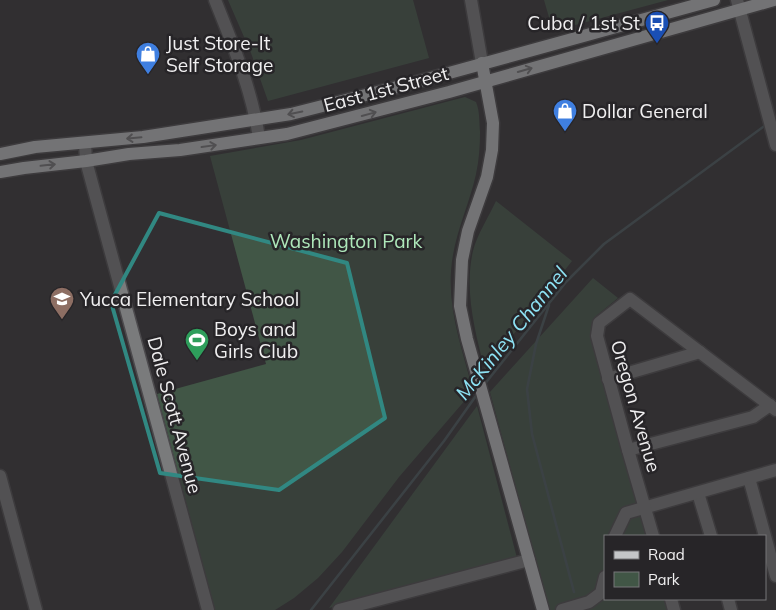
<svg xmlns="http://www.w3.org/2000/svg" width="776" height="610" font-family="Mulish,sans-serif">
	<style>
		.green { fill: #415646 }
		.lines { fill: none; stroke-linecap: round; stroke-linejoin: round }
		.stream { stroke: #48585c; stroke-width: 2.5 }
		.minor-casing { stroke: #4c4a4d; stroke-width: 15 }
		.major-casing { stroke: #4c4a4d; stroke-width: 15 }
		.minor { stroke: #7a7b7c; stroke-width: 12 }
		.major { stroke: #c4c6c8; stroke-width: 12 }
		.oneway { stroke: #767678 }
		.marked { fill: none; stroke: #318882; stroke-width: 4; stroke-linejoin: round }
		.labels { text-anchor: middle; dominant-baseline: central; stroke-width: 5; stroke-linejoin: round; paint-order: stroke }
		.poi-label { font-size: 19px; fill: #f0eff0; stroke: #272528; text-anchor: start }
		.street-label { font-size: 19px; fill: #f0eff0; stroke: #272528 }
		.park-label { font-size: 19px; fill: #aee7ba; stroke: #272528 }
		.water-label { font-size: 20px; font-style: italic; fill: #8ee3f5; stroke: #272528 }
	</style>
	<rect width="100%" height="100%" fill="#312f32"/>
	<!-- green -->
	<g class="green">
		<path d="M228,0H413L429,58L268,101L251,53Z"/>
		<path d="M544,0H668L553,31Z"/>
		<path d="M465,97L476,102C480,112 479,121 480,132C480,146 479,160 476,174C469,206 453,237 451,271C448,312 463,352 473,391L399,477L342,552L318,578L294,598L275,610H215L157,394L266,364L210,156L301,140Z"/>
		<path d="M496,201L572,261L485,370C475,332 464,290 473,251C477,235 489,216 496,201Z"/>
		<path d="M593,278L618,298L596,316L592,337L647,536H605V599H664L667,610H549L490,392Z"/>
		<path d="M477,406L517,558L329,608Z"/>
	</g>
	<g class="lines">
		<!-- stream -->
		<g class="stream">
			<path d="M549,305L536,344L527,389L532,434L574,592"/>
			<path d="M484,385L566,282L604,244L767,124"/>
			<path d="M311,610L444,441L478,393"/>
		</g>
		<defs>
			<g id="minor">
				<path d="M215,0C233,45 252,90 259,138"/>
				<path d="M471,0L482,63"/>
				<path d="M737,0L776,145"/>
				<path d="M85,143L86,161L208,610"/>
				<path d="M608,379L700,352"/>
				<path d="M628,450L753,417L770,405"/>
				<path d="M0,476L36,610"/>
				<path d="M749,478L776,576"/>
				<path d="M698,493L711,536"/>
				<path d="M615,536L626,513L776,470"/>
				<path d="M653,536L628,450L597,336L599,323L630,299L776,410"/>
				<path d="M671,599L674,610"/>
				<path d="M728,599L731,610"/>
				<path d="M339,610L529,560"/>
				<path d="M562,610L589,602L601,593L605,577"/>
			</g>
			<g id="major">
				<path d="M482,63L493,123L492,150L487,177L468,231L462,260L460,306L467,339L543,610"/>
				<path d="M0,154L35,147L143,137L291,114L409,84L714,0"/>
				<path d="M0,172L24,168L86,161L129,154L180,150L287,134L449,92L774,0"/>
			</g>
		</defs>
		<!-- minor casing -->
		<use href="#minor" class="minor-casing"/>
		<!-- major casing -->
		<use href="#major" class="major-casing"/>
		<!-- minor -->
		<use href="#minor" class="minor"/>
		<!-- major -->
		<use href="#major" class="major"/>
	</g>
	<!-- one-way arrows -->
	<defs><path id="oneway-shaft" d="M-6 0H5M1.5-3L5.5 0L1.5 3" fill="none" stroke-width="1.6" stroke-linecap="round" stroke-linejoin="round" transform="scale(1.25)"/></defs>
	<g class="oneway">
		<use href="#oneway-shaft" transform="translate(525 70) rotate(-16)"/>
		<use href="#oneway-shaft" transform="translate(295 113) rotate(168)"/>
		<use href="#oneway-shaft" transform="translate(369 114) rotate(-15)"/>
		<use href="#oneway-shaft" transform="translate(134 138) rotate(175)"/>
		<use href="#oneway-shaft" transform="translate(209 146) rotate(-8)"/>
		<use href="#oneway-shaft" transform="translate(48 165) rotate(-6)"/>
	</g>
	<!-- marked area -->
	<path d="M0 0H776V610H0ZM159,213L347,263L385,418L279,490L160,473L111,302Z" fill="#312f32" fill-opacity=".55" fill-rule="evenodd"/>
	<path class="marked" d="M159,213L347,263L385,418L279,490L160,473L111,302Z"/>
	<!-- icons -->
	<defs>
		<symbol id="bus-pin" viewBox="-11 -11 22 30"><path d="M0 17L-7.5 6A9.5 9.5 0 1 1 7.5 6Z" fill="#1a4fb4" stroke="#272528"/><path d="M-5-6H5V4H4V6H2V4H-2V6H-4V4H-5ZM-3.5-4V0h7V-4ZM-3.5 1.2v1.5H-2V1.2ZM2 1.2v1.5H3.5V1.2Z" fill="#fff"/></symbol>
		<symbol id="shop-pin" viewBox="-11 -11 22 30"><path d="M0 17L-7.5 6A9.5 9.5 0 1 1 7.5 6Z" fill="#3f7fe0" stroke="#272528"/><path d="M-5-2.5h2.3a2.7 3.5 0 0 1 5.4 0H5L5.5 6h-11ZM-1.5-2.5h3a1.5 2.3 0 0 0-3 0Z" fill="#fff"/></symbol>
		<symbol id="school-pin" viewBox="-11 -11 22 30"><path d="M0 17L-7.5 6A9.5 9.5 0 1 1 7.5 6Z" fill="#8d6e63" stroke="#272528"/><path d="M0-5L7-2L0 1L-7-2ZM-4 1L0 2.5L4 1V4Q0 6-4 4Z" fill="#fff"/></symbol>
		<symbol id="stadium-pin" viewBox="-11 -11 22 30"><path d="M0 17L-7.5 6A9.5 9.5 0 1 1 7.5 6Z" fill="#2e9e5b" stroke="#272528"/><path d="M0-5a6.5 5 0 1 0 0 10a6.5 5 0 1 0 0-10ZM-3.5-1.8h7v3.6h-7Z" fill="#fff"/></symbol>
	</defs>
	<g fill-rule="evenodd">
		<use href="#bus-pin" x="643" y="9" width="28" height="38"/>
		<use href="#shop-pin" x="134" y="40" width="28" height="38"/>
		<use href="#shop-pin" x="551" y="97" width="28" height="38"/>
		<use href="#school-pin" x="48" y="285" width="28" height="38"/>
		<use href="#stadium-pin" x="183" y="326" width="28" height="38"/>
	</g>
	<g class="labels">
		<!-- poi labels -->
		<g class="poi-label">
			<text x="640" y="23" text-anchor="end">Cuba / 1st St</text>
			<text x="166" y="43">Just Store-It<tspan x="166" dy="22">Self Storage</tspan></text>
			<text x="582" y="111">Dollar General</text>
			<text x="80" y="299">Yucca Elementary School</text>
			<text x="214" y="329">Boys and<tspan x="214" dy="22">Girls Club</tspan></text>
		</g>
		<!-- street labels -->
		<g class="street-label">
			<text transform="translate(386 89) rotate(-15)">East 1st Street</text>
			<text transform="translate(636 406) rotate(74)">Oregon Avenue</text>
			<text transform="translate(175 415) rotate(75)">Dale Scott Avenue</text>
		</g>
		<!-- park labels -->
		<g class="park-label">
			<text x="346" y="241">Washington Park</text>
		</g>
		<!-- water labels -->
		<g class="water-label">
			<text transform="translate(511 333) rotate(-51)">McKinley Channel</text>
		</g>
	</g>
	<!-- legend -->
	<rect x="604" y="535" width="162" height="65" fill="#272528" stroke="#777678"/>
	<rect x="614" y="551" width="25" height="8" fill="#c4c6c8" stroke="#777678"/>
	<text x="648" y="560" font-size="15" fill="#f0eff0">Road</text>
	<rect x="614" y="572" width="25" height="15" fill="#415646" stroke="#777678"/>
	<text x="648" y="585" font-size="15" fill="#f0eff0">Park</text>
</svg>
